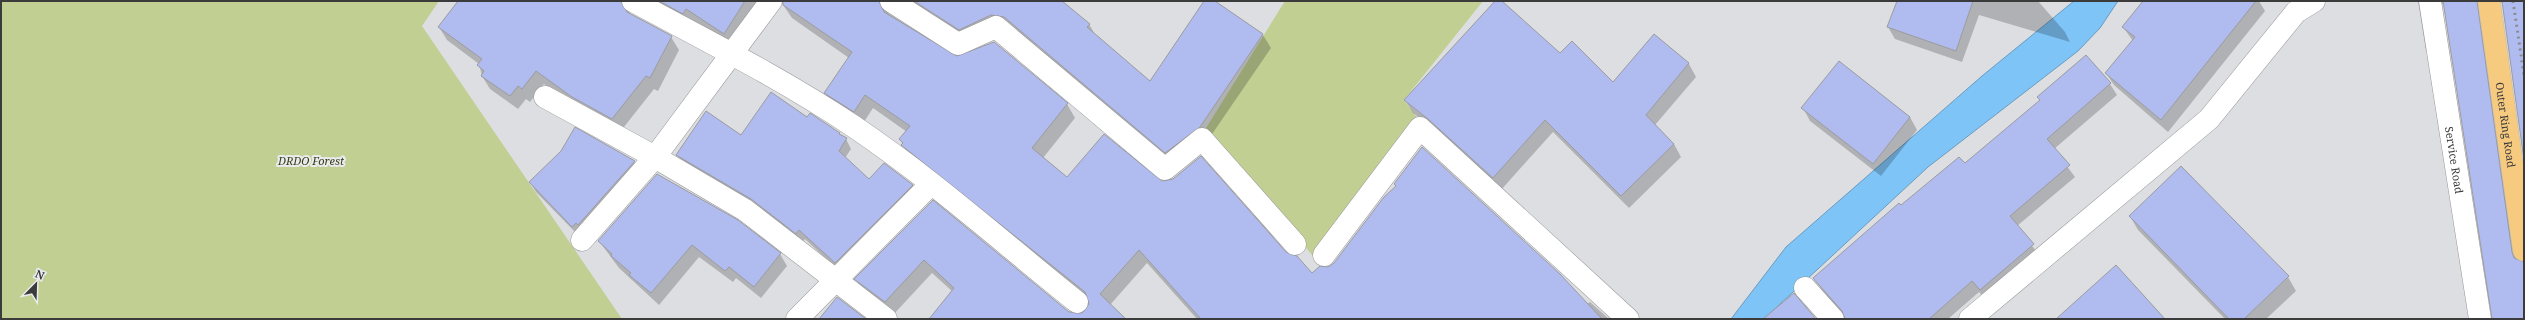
<svg xmlns="http://www.w3.org/2000/svg" width="2525" height="320" font-family="'Noto Serif',serif">
	<style>
		.green { fill: #c1cf93 }
		.water { fill: #7ec4f7; stroke: #6a9bbf }
		.shadow { fill: #0003 }
		.building { fill: #b0bbf0; stroke: #9b9c9e }
		.lines { fill: none; stroke-linecap: round; stroke-linejoin: round }
		.minor-casing { stroke: #969699; stroke-width: 23 }
		.tertiary-casing { stroke: #969699; stroke-width: 23 }
		.trunk-casing { stroke: #bcbcbd; stroke-width: 23 }
		.minor { stroke: #fff; stroke-width: 22 }
		.tertiary { stroke: #fff; stroke-width: 22 }
		.trunk { stroke: #f6ca7f; stroke-width: 22 }
		.rail { stroke: #8c8c8e; stroke-width: 3; stroke-dasharray: 2 4; stroke-linecap: butt }
		.labels { text-anchor: middle; dominant-baseline: central; stroke-width: 4; stroke-linejoin: round; paint-order: stroke }
		.street-label { font-size: 11px; fill: #3b3b3c; stroke: #eaebee }
		.park-label { font-size: 11px; font-style: italic; fill: #363d14; stroke: #eaebee }
	</style>
	<rect width="100%" height="100%" fill="#dddee1"/>
	<!-- green -->
	<g class="green">
		<path d="M1,1H439L422,26L622,319H1Z"/>
		<path d="M1285,1H1483L1404,100L1418,119L1335,234L1313,256L1206,128Z"/>
	</g>
	<!-- water -->
	<path class="water" d="M2074,1H2118L2100,28L2078,51L1928,167L1764,319H1731L1786,247L1982,76Z"/>
	<!-- shadow -->
	<g class="shadow">
		<path d="M459,1H1060L1089,24L1096,36L1150,82L1206,1H1213L1263,35L1271,48L1208,140L1173,166L1012,31L967,43L888,9V13L957,58L1067,104L1075,118L1043,158L1068,178L1162,182L1285,253L1312,274L1587,304L1590,302L1609,319H1197L1147,263L1110,305L1124,319H930L953,292L932,273L893,315L864,293L856,279L933,202L1069,313L1075,315L1087,311L1090,305L984,216L910,159L900,139L907,132L873,108L862,125L833,106L825,93L849,58L792,18L781,2L732,47L634,4L629,13L671,37L679,50L658,91L654,89L620,132L580,111L544,84L530,102L526,99L518,109L490,89L482,76L479,64L447,40L439,27Z"/>
		<path d="M1496,1H1501L1560,54L1613,83L1654,35L1689,64L1696,77L1655,125L1674,144L1681,157L1629,208L1553,132L1501,190L1437,131L1413,113L1405,100Z"/>
		<path d="M1898,1H2038L2065,32L2070,42L1979,15L1962,62L1895,39L1888,27Z"/>
		<path d="M2144,1H2259L2265,11L2168,132L2114,85L2106,73L2133,41L2123,27Z"/>
		<path d="M2418,1H2524V153L2503,3L2495,2L2484,17L2518,261L2524,263V319H2493L2444,5L2437,2L2432,61L2426,51Z"/>
		<path d="M2086,56L2110,84L2117,95L2054,149L2075,177L2017,226L2039,255L1985,299L1979,292L1948,319H1845L1814,279L1901,207L1964,165L2040,101Z"/>
		<path d="M1839,62L1910,117L1917,130L1881,176L1810,121L1803,108Z"/>
		<path d="M808,118L839,133L846,139L851,149L845,158L869,180L912,185L917,195L840,272L805,239L802,243L682,164L677,155Z"/>
		<path d="M634,162L640,172L579,236L536,192L530,182Z"/>
		<path d="M2130,216L2288,277L2296,291L2266,319H2225L2138,230Z"/>
		<path d="M737,221L780,254L787,266L761,298L736,278L733,282L699,257L659,305L619,268L599,241Z"/>
	</g>
	<!-- building -->
	<g class="building">
		<path d="M458,1H621L627,12L672,36L650,78L646,76L612,119L572,97L536,71L522,89L518,86L510,96L481,76L484,71L477,65L482,59L438,27Z"/>
		<path d="M659,1H745L724,34L686,9L683,14Z"/>
		<path d="M783,1H879L884,12L957,56L994,42L1068,103L1032,148L1067,177L1104,134L1162,181L1173,179L1201,156L1286,252L1297,256L1312,273L1320,266L1328,267L1334,263L1384,197L1396,186L1394,184L1422,147L1560,274L1602,319H1201L1139,250L1100,294L1126,319H929L954,288L924,260L885,302L854,279L933,200L1069,312L1082,313L1089,304L1085,292L901,145L903,143L899,139L910,126L865,95L854,112L824,93L852,52L783,5Z"/>
		<path d="M914,1H1062L1090,24L1087,27L1150,81L1204,1H1215L1263,34L1200,127L1165,153L1004,17L991,15L959,30Z"/>
		<path d="M1495,1H1502L1560,53L1572,41L1613,82L1654,34L1689,63L1646,115L1674,144L1621,196L1545,120L1493,178L1428,119L1404,100Z"/>
		<path d="M1897,1H1973L1956,51L1887,27Z"/>
		<path d="M2143,1H2256L2161,120L2105,73L2135,37L2122,27Z"/>
		<path d="M2443,1H2477L2512,252L2514,258L2524,262V319H2492Z"/>
		<path d="M2502,1H2524V160Z"/>
		<path d="M2086,55L2111,83L2047,139L2070,165L2010,216L2034,244L1980,290L1972,281L1929,319H1845L1842,311L1813,278L1899,203L1901,205L1959,157L1965,163L2040,100L2037,97Z"/>
		<path d="M1839,61L1910,117L1873,164L1801,108Z"/>
		<path d="M771,92L807,117L810,113L840,133L839,134L847,138L839,151L869,179L884,163L913,185L835,263L799,230L796,234L751,199L676,155L706,111L741,135Z"/>
		<path d="M575,127L635,161L578,225L576,223L572,227L529,182L561,151Z"/>
		<path d="M2181,166L2289,276L2244,319H2229L2129,216Z"/>
		<path d="M657,174L738,220L781,253L754,287L729,267L725,271L692,245L651,293L629,275L631,273L611,256L612,254L598,241Z"/>
		<path d="M2116,265L2165,319H2056Z"/>
		<path d="M1794,293L1816,319H1763Z"/>
		<path d="M837,297L866,319H819Z"/>
	</g>
	<g class="lines">
		<defs>
			<g id="minor">
				<path d="M633,1C707,41 783,79 853,126C932,179 1003,243 1077,302"/>
				<path d="M891,1L958,44L996,27L1165,169L1202,139L1295,244"/>
				<path d="M545,97L655,157L745,210L886,319"/>
				<path d="M582,240L655,157L771,1"/>
				<path d="M1324,255L1420,128L1628,319"/>
				<path d="M1805,288L1833,319"/>
				<path d="M797,319L931,184"/>
				<path d="M1970,319L2209,119L2296,12L2314,1"/>
			</g>
			<g id="tertiary">
				<path id="s1" d="M2430,1L2480,319"/>
			</g>
			<g id="trunk">
				<path id="s2" d="M2489,1L2524,250"/>
			</g>
		</defs>
		<!-- minor casing -->
		<use href="#minor" class="minor-casing"/>
		<!-- tertiary casing -->
		<use href="#tertiary" class="tertiary-casing"/>
		<!-- trunk casing -->
		<use href="#trunk" class="trunk-casing"/>
		<!-- minor -->
		<use href="#minor" class="minor"/>
		<!-- tertiary -->
		<use href="#tertiary" class="tertiary"/>
		<!-- trunk -->
		<use href="#trunk" class="trunk"/>
		<!-- rail -->
		<path class="rail" d="M2513,1L2524,75"/>
	</g>
	<g class="labels">
		<!-- street labels -->
		<g class="street-label">
			<text stroke="none"><textPath href="#s2" startOffset="125">Outer Ring Road</textPath></text>
			<text stroke="none"><textPath href="#s1" startOffset="161">Service Road</textPath></text>
		</g>
		<!-- park labels -->
		<g class="park-label">
			<text x="311" y="160">DRDO Forest</text>
		</g>
	</g>
	<!-- border -->
	<rect width="2525" height="320" fill="none" stroke="#3b3b3c" stroke-width="4"/>
	<!-- north arrow -->
	<g transform="translate(36 284) rotate(23)" stroke="#eaebee" stroke-width="3" paint-order="stroke">
	<path d="M0-3L7 15L0 10L-7 15Z" fill="#3b3b3c"/>
	<text y="-6" font-size="11" font-weight="bold" text-anchor="middle" fill="#3b3b3c">N</text>
	</g>
</svg>
